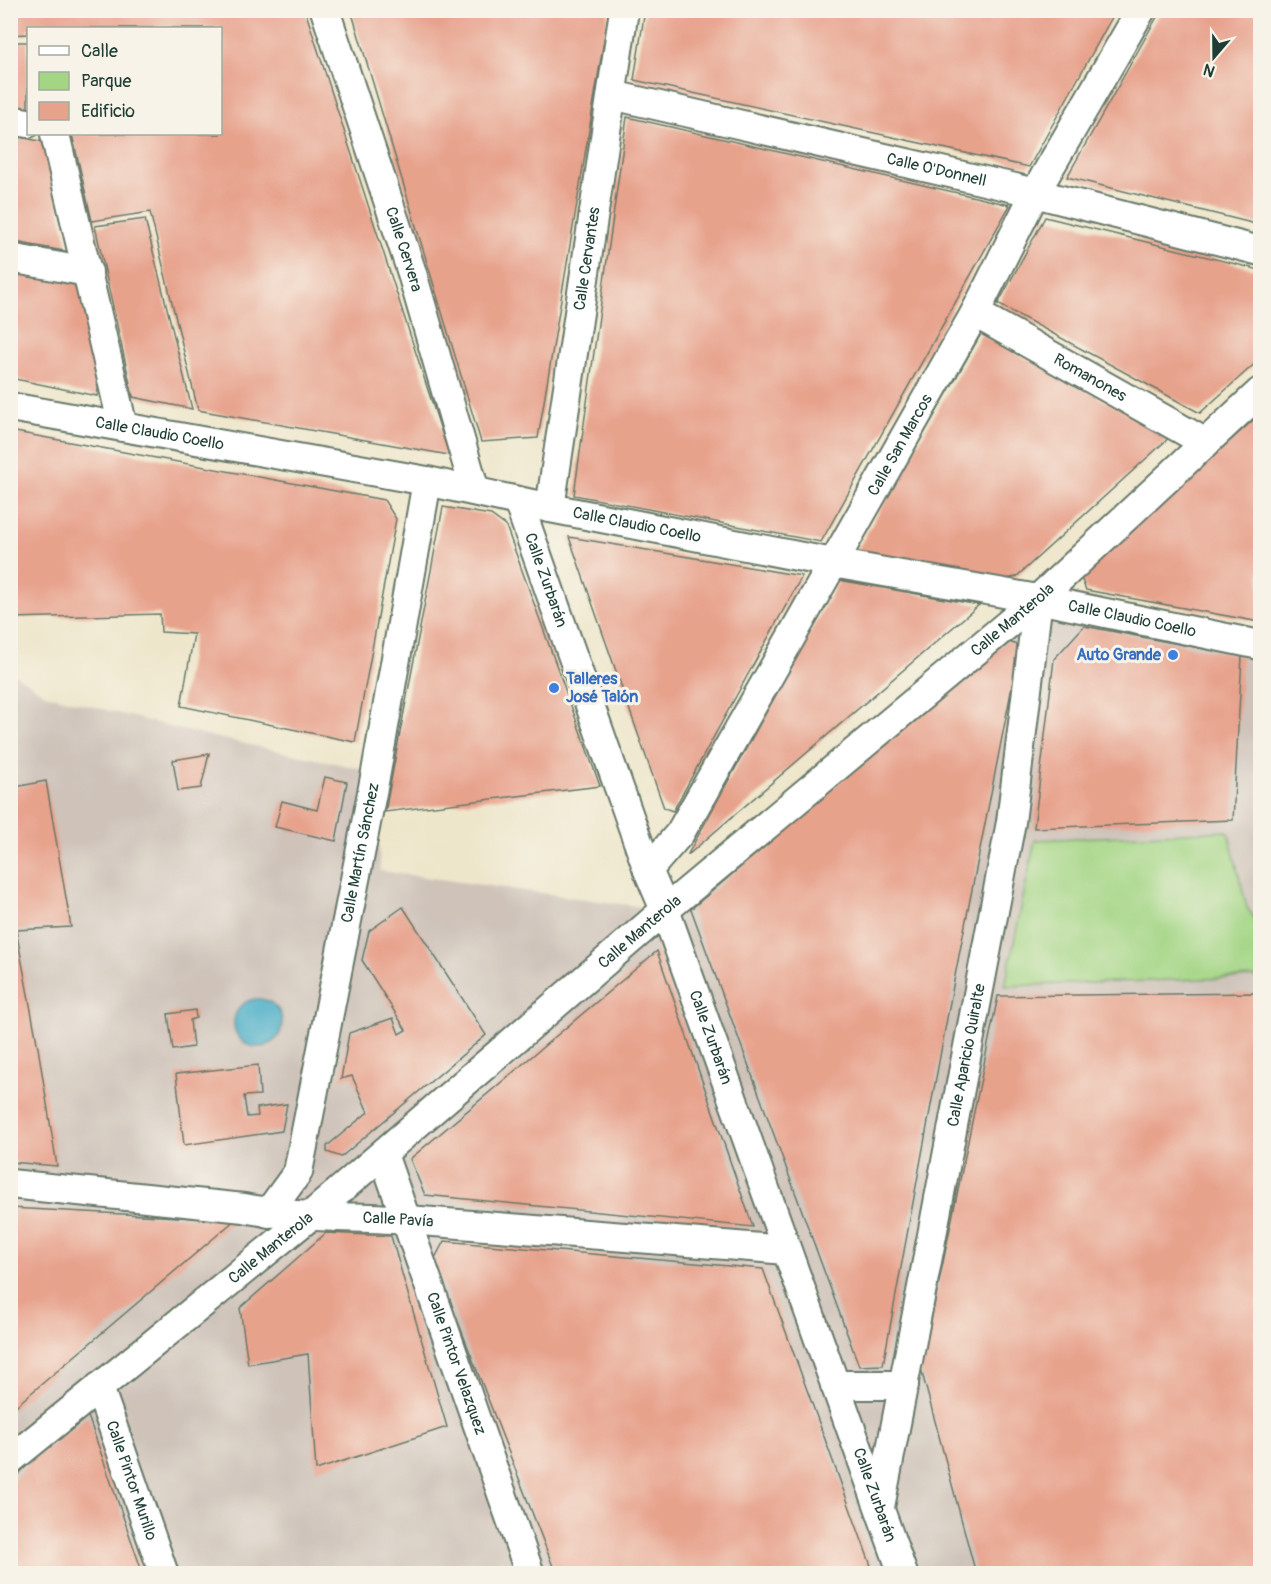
<svg xmlns="http://www.w3.org/2000/svg" width="1271" height="1584" font-family="Pangolin,sans-serif">
	<style>
		.industrial { fill: #cec2b9 }
		.green { fill: #a3d584; stroke: #61895c; stroke-width: 1.5 }
		.water { fill: #49adc8; stroke: #34757e; stroke-width: 1.5 }
		.building { fill: #e7a28c }
		.lines { fill: none; stroke-linecap: round; stroke-linejoin: round }
		.minor-casing { stroke: #677869; stroke-width: 32 }
		.minor { stroke: #fff; stroke-width: 28 }
		.shop-dot { fill: #3f7fe0; stroke: #f7f3e8; stroke-width: 2 }
		.labels { text-anchor: middle; dominant-baseline: central; stroke-width: 6; stroke-linejoin: round; paint-order: stroke }
		.street-label { font-size: 16px; fill: #1f3d34; stroke: #f7f3e8 }
		.shop-label { font-size: 16px; font-weight: bold; fill: #366cbe; stroke: #f7f3e8; text-anchor: end }
	</style>
	<rect width="100%" height="100%" fill="#f7f3e8"/>
	<filter id="ink" filterUnits="userSpaceOnUse"><feTurbulence type="fractalNoise" baseFrequency=".0167" numOctaves="2"/><feDisplacementMap in="SourceGraphic" scale="12" xChannelSelector="R" yChannelSelector="G"/><feConvolveMatrix kernelMatrix="1 2 1 2 8 2 1 2 1" color-interpolation-filters="sRGB"/></filter>
	<filter id="wash" filterUnits="userSpaceOnUse"><feTurbulence type="fractalNoise" baseFrequency=".008" numOctaves="4" result="noise"/><feDisplacementMap in="SourceGraphic" scale="24" xChannelSelector="R" yChannelSelector="G"/><feGaussianBlur stdDeviation="1.35" result="paint"/><feColorMatrix in="noise" values="0 0 0 0 0 0 0 0 0 0 0 0 0 0 0 0 0 1.4 0 .05"/><feComposite in="paint" operator="in"/></filter>
	<g filter="url(#wash)">
		<rect width="100%" height="100%" fill="#eee6cb"/>
		<!-- industrial -->
		<path class="industrial" d="M1038,599L1260,645V1573H11L10,671L45,694L190,732L376,772L380,871L665,910Z"/>
		<!-- green -->
		<path class="green" d="M1228,831L1247,908L1260,926V977L1005,986L1035,840Z"/>
		<!-- water -->
		<circle class="water" cx="258" cy="1023" r="24"/>
		<g id="blocks">
			<!-- building -->
			<g class="building">
				<path d="M10,10H305L449,455L198,410L150,212L92,221L72,134H220V28H28V34L10,35Z"/>
				<path d="M351,10H609L538,438L481,442Z"/>
				<path d="M645,10H1116L1029,167L634,80Z"/>
				<path d="M1161,10H1260V225L1067,177Z"/>
				<path d="M10,42H28V116L10,112Z"/>
				<path d="M627,117L1010,205L821,542L574,495Z"/>
				<path d="M10,135L44,142L69,252L10,241Z"/>
				<path d="M1045,217L1260,270V359L1200,413L998,304Z"/>
				<path d="M145,219L192,409L133,397L95,226Z"/>
				<path d="M10,269L81,282L101,371L97,396L10,378Z"/>
				<path d="M981,334L1171,436L1016,577L999,580L856,552Z"/>
				<path d="M1260,414V622L1086,590L1080,575Z"/>
				<path d="M10,431L384,500L396,519L355,742L181,706L194,634L161,632L160,614L12,618Z"/>
				<path d="M443,507L491,515L506,526L600,786L385,812Z"/>
				<path d="M569,537L802,576L673,811L664,808Z"/>
				<path d="M839,580L979,605L689,854H688Z"/>
				<path d="M1084,626L1242,656L1233,820L1034,828L1054,659Z"/>
				<path d="M1006,641L1020,646L953,986L883,1365L859,1366L691,909Z"/>
				<path d="M209,754L201,788L178,791L173,760Z"/>
				<path d="M325,777L347,782L336,841L275,827L282,801L317,810Z"/>
				<path d="M46,781L71,927L16,930L38,1048L57,1166L10,1162V788Z"/>
				<path d="M403,907L486,1035L341,1157L327,1152V1146L368,1112L352,1076L341,1079L349,1033L393,1018L399,1034L406,1030L362,960L369,931Z"/>
				<path d="M657,951L753,1227L425,1195L410,1159Z"/>
				<path d="M1260,993V1574H976L921,1369L998,996Z"/>
				<path d="M195,1010L196,1018L190,1020L193,1047L173,1050L168,1014Z"/>
				<path d="M258,1065L260,1095L244,1096L247,1117L258,1116L257,1108L287,1104L282,1131L184,1145L176,1074Z"/>
				<path d="M10,1208L235,1220L10,1411Z"/>
				<path d="M326,1233L391,1236L447,1427L316,1470L308,1354L248,1364L240,1308Z"/>
				<path d="M444,1241L763,1269L874,1574H556L434,1260Z"/>
				<path d="M88,1416L143,1574H10V1483L35,1457Z"/>
			</g>
		</g>
	</g>
	<g filter="url(#ink)">
		<use href="#blocks" fill-opacity="0" stroke="#677869" stroke-width="1.5"/>
		<g class="lines">
			<defs>
				<g id="minor">
					<path id="s1" d="M325,10L411,270L475,491"/>
					<path id="s2" d="M612,95L1015,188L1260,251"/>
					<path d="M10,120L28,123"/>
					<path d="M55,134L123,427"/>
					<path d="M10,258L88,272"/>
					<path id="s3" d="M975,313L1206,443"/>
					<path id="s4" d="M10,407L427,481L550,508L833,563L1038,599L1260,645"/>
					<path id="s5" d="M518,501L648,870L665,910L903,1574"/>
					<path id="s6" d="M550,508L624,10"/>
					<path id="s7" d="M648,870L680,833L975,313L1035,193L1141,10"/>
					<path id="s8" d="M383,1154L530,1574"/>
					<path id="s9" d="M10,1184L244,1208C298,1219 353,1216 408,1220C534,1229 660,1240 786,1250"/>
					<path id="s10" d="M268,1213L298,1172L376,772L427,481"/>
					<path d="M835,1385H904"/>
					<path id="s11" d="M99,1387L164,1574"/>
					<path id="s12" d="M10,1460L309,1217L665,910L1038,599L1260,392"/>
					<path id="s13" d="M880,1507L1011,822L1038,599"/>
				</g>
			</defs>
			<!-- minor casing -->
			<use href="#minor" class="minor-casing"/>
			<!-- minor -->
			<use href="#minor" class="minor"/>
		</g>
	</g>
	<!-- markers -->
	<g class="shop-dot">
		<circle cx="1173" cy="655" r="6"/>
		<circle cx="554" cy="688" r="6"/>
	</g>
	<g class="labels">
		<!-- street labels -->
		<g class="street-label">
			<text stroke="none"><textPath href="#s2" startOffset="333">Calle O'Donnell</textPath></text>
			<text stroke="none"><textPath href="#s1" startOffset="252">Calle Cervera</textPath></text>
			<text stroke="none"><textPath href="#s6" startOffset="252">Calle Cervantes</textPath></text>
			<text stroke="none"><textPath href="#s3" startOffset="132">Romanones</textPath></text>
			<text stroke="none"><textPath href="#s4" startOffset="152">Calle Claudio Coello</textPath></text>
			<text stroke="none"><textPath href="#s7" startOffset="495">Calle San Marcos</textPath></text>
			<text stroke="none"><textPath href="#s4" startOffset="638">Calle Claudio Coello</textPath></text>
			<text stroke="none"><textPath href="#s5" startOffset="84">Calle Zurbarán</textPath></text>
			<text stroke="none"><textPath href="#s4" startOffset="1142">Calle Claudio Coello</textPath></text>
			<text stroke="none"><textPath href="#s12" startOffset="1308">Calle Manterola</textPath></text>
			<text stroke="none"><textPath href="#s10" startOffset="376">Calle Martín Sánchez</textPath></text>
			<text stroke="none"><textPath href="#s12" startOffset="822">Calle Manterola</textPath></text>
			<text stroke="none"><textPath href="#s5" startOffset="570">Calle Zurbarán</textPath></text>
			<text stroke="none"><textPath href="#s13" startOffset="460">Calle Aparicio Quiralte</textPath></text>
			<text stroke="none"><textPath href="#s9" startOffset="390">Calle Pavía</textPath></text>
			<text stroke="none"><textPath href="#s12" startOffset="336">Calle Manterola</textPath></text>
			<text stroke="none"><textPath href="#s8" startOffset="222">Calle Pintor Velazquez</textPath></text>
			<text stroke="none"><textPath href="#s11" startOffset="99">Calle Pintor Murillo</textPath></text>
			<text stroke="none"><textPath href="#s5" startOffset="1056">Calle Zurbarán</textPath></text>
		</g>
		<!-- shop labels -->
		<g class="shop-label">
			<text x="1161" y="655">Auto Grande</text>
			<text x="566" y="679" text-anchor="start">Talleres<tspan x="566" dy="18">José Talón</tspan></text>
		</g>
	</g>
	<!-- margin -->
	<rect width="1271" height="1584" fill="none" stroke="#f7f3e8" stroke-width="36"/>
	<!-- legend -->
	<rect x="27" y="27" width="195" height="108" fill="#f7f3e8" stroke="#a1aaa0" stroke-width="1.5"/>
	<rect x="39" y="46" width="30" height="9" fill="#ffffff" stroke="#a1aaa0" stroke-width="1.5"/>
	<text x="81" y="57" font-size="18" fill="#1f3d34">Calle</text>
	<rect x="39" y="72" width="30" height="18" fill="#a3d584" stroke="#a1aaa0" stroke-width="1.5"/>
	<text x="81" y="87" font-size="18" fill="#1f3d34">Parque</text>
	<rect x="39" y="102" width="30" height="18" fill="#e7a28c" stroke="#a1aaa0" stroke-width="1.5"/>
	<text x="81" y="117" font-size="18" fill="#1f3d34">Edificio</text>
	<!-- north arrow -->
	<g transform="translate(1214 57) rotate(200)" stroke="#f7f3e8" stroke-width="4.5" paint-order="stroke">
	<path d="M0-4.5L10 22L0 15L-10 22Z" fill="#1f3d34"/>
	<text y="-9" font-size="16" font-weight="bold" text-anchor="middle" fill="#1f3d34">N</text>
	</g>
</svg>
